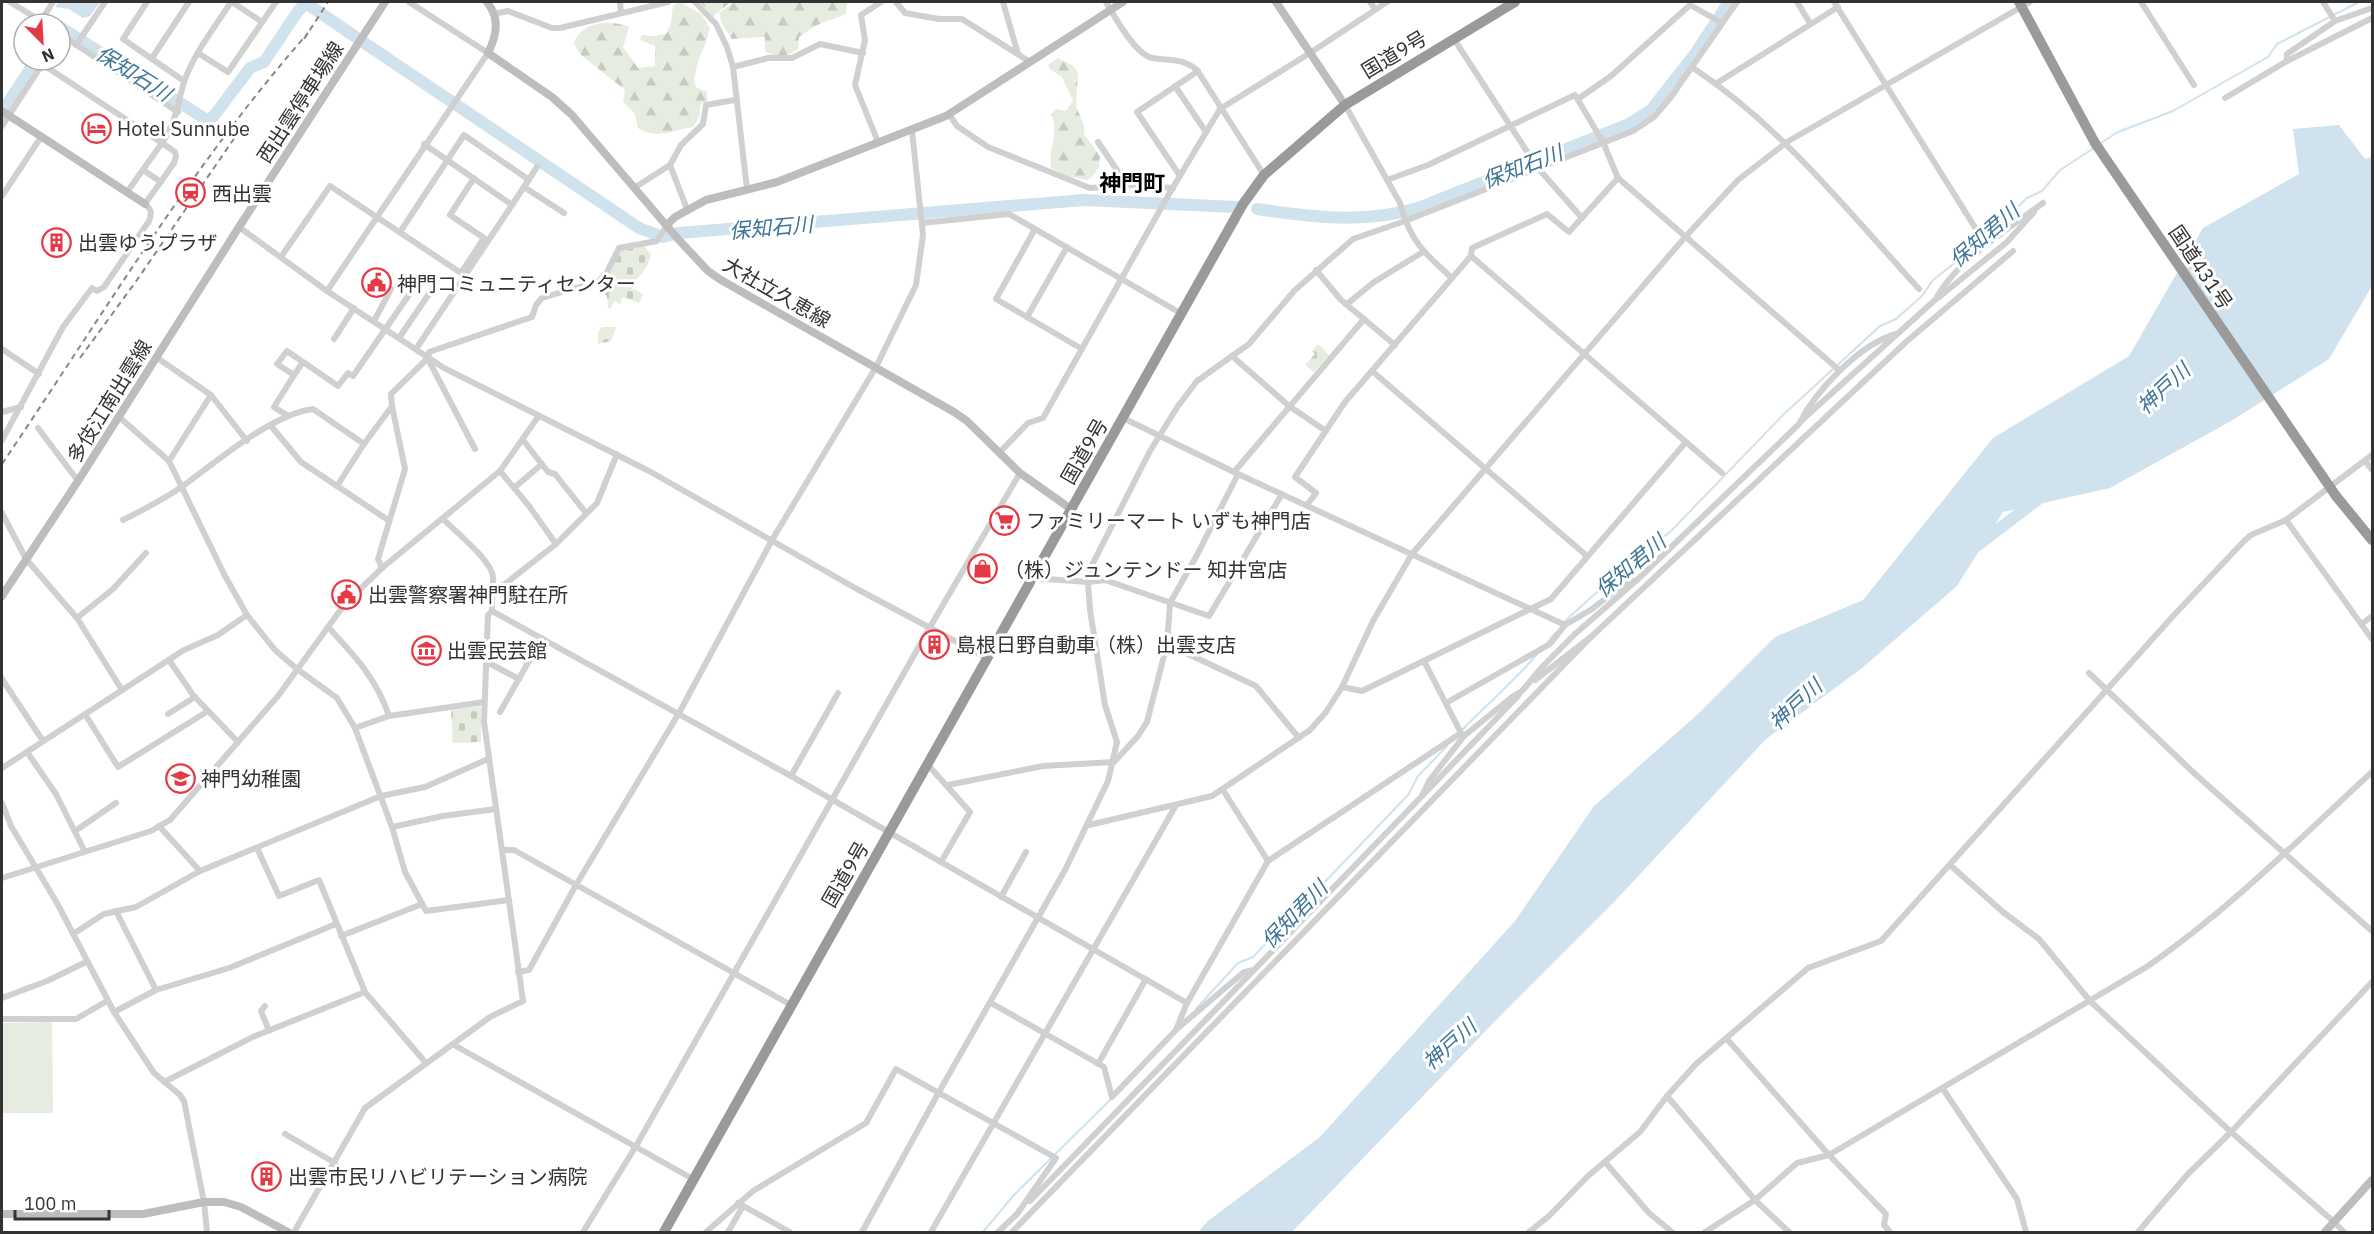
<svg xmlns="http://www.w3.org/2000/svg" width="2374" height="1234" font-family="'IBM Plex Sans','Noto Sans JP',sans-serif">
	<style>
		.forest { fill: url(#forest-firs) }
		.cemetery { fill: url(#cemetery-stones) }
		.pitch { fill: #e6ecdf }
		.water { fill: #cfe2ee }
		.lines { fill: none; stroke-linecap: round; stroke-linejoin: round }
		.stream { stroke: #cfe2ee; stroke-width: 2 }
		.river { stroke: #cfe2ee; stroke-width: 12 }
		.street { stroke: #d0d0d0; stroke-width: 6 }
		.secondary { stroke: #bdbdbd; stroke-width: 8 }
		.highway { stroke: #9a9a9a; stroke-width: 10 }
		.rail { stroke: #888; stroke-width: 2; stroke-dasharray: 6 4.5; stroke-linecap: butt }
		.highway-bridge { stroke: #9a9a9a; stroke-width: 10 }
		.labels { text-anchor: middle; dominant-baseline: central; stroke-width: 6; stroke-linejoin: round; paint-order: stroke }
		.street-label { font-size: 20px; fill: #333; stroke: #fff }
		.poi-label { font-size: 20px; fill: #333; stroke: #fff; text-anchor: start }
		.water-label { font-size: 21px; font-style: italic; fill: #3f7597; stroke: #fff }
		.quarter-label { font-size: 22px; font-weight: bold; fill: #000; stroke: #fff }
	</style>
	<defs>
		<pattern id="forest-firs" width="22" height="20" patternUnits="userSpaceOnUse" patternTransform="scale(1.5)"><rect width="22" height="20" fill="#e6ecdf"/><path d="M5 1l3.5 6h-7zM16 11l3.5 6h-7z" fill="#c6cbc0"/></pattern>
		<pattern id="cemetery-stones" width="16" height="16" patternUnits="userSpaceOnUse" patternTransform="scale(1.5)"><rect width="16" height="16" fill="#e6ecdf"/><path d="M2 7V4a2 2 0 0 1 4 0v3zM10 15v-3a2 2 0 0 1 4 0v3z" fill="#c6cbc0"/></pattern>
	</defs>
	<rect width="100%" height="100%" fill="#fff"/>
	<!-- forest -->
	<g class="forest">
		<path d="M680,2L701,14L710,28L706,42L698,61L694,79L696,87L707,92V102L700,104V115L693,127C673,130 656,140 638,128L635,114L623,102L625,90L581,55L574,43C582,21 610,19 629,27L623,47L638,68L655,66V46L640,40L642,35L654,36L666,34L671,23L673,6Z"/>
		<path d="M734,2H847L846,14L817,25L799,37L798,49C786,57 777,59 765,51V37L732,39L722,24L719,13Z"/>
		<path d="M1058,58L1072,65L1078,73L1076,106L1084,125V134L1100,156L1099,167L1092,177L1087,180L1067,176L1051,168C1048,150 1060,130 1051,114L1056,109L1066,111L1073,101L1062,77L1051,70L1048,65Z"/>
	</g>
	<!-- cemetery -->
	<g class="cemetery">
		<path d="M700,2H731L713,16Z"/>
		<path d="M644,246L651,255C647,269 640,278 628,286L643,294L639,303L623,297L620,304L615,301L610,309L608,308L607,297L599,285L610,273L621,250Z"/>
		<path d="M602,327H616L611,341L598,344V332Z"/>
		<path d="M1318,344L1329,355L1314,372L1305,365L1315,354L1312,351Z"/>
		<path d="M481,706V742L453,743L451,710Z"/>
	</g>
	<!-- pitch -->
	<path class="pitch" d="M52,1022L53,1113H2V1023Z"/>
	<!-- water -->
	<g class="water">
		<path d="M59,2H100L90,16L83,18L69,9L55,7Z"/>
		<path d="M2339,125L2365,159L2372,157V286L2329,359L2231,421L2110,488L2003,512L1957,586L1862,668L1766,739L1615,901L1501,1015L1292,1232H1198L1208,1221L1320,1137L1515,921L1594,806L1699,713L1775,637L1863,600L1993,438L2129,356L2203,228L2299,174L2293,129Z"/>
	</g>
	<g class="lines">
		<!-- stream -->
		<g class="stream">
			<path d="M2101,143L2118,132L2173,111L2268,57L2277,44L2359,2"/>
			<path d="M1564,622L1609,581L1671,531L1783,415L1880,326L1896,319L1922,296L1933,280L1980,243L2027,198L2042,191L2060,170L2094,148"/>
			<path d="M1547,643L1555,633"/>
			<path d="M1461,731C1486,705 1515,681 1537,654"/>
			<path d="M1196,1009L1238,963L1253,957L1408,795L1418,776L1447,746"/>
			<path d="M983,1232L1013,1196L1112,1098"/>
		</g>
		<!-- river -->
		<g class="river">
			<path d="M60,27L207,120L213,117L250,68L264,62L298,11L306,3L357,38"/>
			<path d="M363,42L639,228L663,237L679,233L1084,200L1236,207"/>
			<path d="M2,112L36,60"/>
			<path d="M1257,209C1311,217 1364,224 1418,208L1629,124L1651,110L1695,54L1729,2"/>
			<path d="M1974,548L2041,497"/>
		</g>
		<!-- street -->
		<g class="street">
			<path d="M10,2L46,24"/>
			<path d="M147,2L123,39L184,81"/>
			<path d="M232,2L262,22"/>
			<path d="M620,2L621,12"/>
			<path d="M695,2L716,24L727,47L733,67L747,189"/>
			<path d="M896,2L905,13L939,19H962L1030,62"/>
			<path d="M1003,2L1018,54"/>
			<path d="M1106,2C1114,16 1136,56 1153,58C1170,61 1183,58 1197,70L1264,175"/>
			<path d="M1370,2L1375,9"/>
			<path d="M1797,2L1810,23"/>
			<path d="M1834,2L1986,245"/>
			<path d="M2141,2L2194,85"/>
			<path d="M2323,2L2335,21"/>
			<path d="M494,14L508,11L552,28H560L668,2"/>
			<path d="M41,21L53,2"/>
			<path d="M60,34L178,112"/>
			<path d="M1454,39L1537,167L1582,218"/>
			<path d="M76,45L105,2"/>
			<path d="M198,53L228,72L276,2"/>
			<path d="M152,58L189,2"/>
			<path d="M2287,61V54L2335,21L2372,8"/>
			<path d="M42,64L162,143C176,122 177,106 184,82C194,53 215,27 231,2"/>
			<path d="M733,67L768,58H792L820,44L863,53"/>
			<path d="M1693,68C1781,126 1848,211 1919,289"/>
			<path d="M1717,83L1838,7"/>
			<path d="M1175,86L1206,132"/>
			<path d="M2225,98L2287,61L2372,18"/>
			<path d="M1578,99L1611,76L1690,5L1722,23"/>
			<path d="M1345,105L1400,203C1410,241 1424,253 1452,278"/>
			<path d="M949,114L957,126L988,147L1090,188L1127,185L1173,188"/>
			<path d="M2,126L45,60"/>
			<path d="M878,142L855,85L865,40L861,15L881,2"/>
			<path d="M1098,142L1127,185"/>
			<path d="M424,144L512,205L537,167"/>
			<path d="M143,170L161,182"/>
			<path d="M1180,176L1137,112L1198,71"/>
			<path d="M1387,180L1428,165L1575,95L1603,142L1618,178L1839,370"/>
			<path d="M524,187L564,213"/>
			<path d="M634,188L670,165"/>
			<path d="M2,196L41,137"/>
			<path d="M687,209L670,165L681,145L703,124L706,105L735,100"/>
			<path d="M922,223L1009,214L1182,314"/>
			<path d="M239,227L327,291L444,368L649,471L857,589L987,658"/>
			<path d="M1035,229L996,299L1082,349"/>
			<path d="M400,232L464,135L529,180"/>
			<path d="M1471,256L1472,248L1547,214L1569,232L1618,178"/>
			<path d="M281,257L330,186L461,273L484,238L450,215L474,178"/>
			<path d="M1316,270L1341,300L1395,345"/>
			<path d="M327,291L488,53L409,2"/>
			<path d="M1939,297L2007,242L2034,212"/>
			<path d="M1347,304L1374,282L1423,252"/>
			<path d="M1027,317L1067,247"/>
			<path d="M374,321L391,289"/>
			<path d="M399,338L435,285"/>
			<path d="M334,339L354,308"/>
			<path d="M2,349L39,374"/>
			<path d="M416,349L512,205"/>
			<path d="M1232,356L1289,406L1326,431"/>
			<path d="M156,357L211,395L247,441"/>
			<path d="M428,359L475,449"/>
			<path d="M303,362L294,375L277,364L287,351L338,386L348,373L353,376L422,276"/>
			<path d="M1372,371L1587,556"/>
			<path d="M2,412L21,407"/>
			<path d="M118,416L169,461L225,576L247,615L275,650L297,669L337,698L355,728L392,827L405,872L426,911L509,900"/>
			<path d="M288,416L274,407L294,375"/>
			<path d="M1123,418L1238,474L1565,625L1592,609L1624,584L1633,581"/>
			<path d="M1801,421L1936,299C1955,262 2009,228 2043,203"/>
			<path d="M271,426L301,462L337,486"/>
			<path d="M38,428L78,481"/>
			<path d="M2,440L63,327L92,288L97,291L104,287L149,221C152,213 152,210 145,204L174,163L176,157L175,152L162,143L127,192"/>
			<path d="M523,440L548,472L555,474L586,513"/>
			<path d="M1686,442L1722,473"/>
			<path d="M364,444L337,486L388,520"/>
			<path d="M999,453L1028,423L1043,418L1169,194L1220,109L1310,53L1387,2"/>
			<path d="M169,461L211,395"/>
			<path d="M2366,462L2372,470"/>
			<path d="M500,471L529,506L556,544"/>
			<path d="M1234,472L1364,319"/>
			<path d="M514,488L542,464"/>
			<path d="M1307,505L1316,493L1295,477L1345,402L1471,256L1686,442L1551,599L1362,691L1342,687"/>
			<path d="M2,513L26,559L77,618L122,690"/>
			<path d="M123,520C143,510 164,499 183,486C216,462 272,414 313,409L364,444L392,406L391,394L428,358L429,352L532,317L536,305L542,298L599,281L607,272L619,248L657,241L667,225"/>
			<path d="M2286,520L2372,639"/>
			<path d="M382,568L378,559L405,469L392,406"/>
			<path d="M1033,578L1088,582L1105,580L1209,616L1282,494"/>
			<path d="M491,595L556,544L597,503L617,454"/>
			<path d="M492,611L791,776L1187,1003"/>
			<path d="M77,618L113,589L146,553"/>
			<path d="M2362,624L2372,616"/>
			<path d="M328,627C354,655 377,679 389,716"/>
			<path d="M1591,637L1906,342L2013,251"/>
			<path d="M1167,644L1256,686L1299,738"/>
			<path d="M169,660L193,695L238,742"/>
			<path d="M485,661L519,679"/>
			<path d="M1424,661L1461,733"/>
			<path d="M2089,673L2195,774L2372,931"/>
			<path d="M2,679L43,741"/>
			<path d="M1446,703L1550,644L1565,625"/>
			<path d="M500,712L542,638"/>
			<path d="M85,714L118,767L208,711"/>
			<path d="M168,714L195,697"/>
			<path d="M355,728L389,716L484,702"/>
			<path d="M27,752L56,794L84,850"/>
			<path d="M928,765L970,812L941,862"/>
			<path d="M2,768L184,650L218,635L247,615"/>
			<path d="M791,776L838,693"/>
			<path d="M948,785L1043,766L1114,762L1138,736L1147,722L1167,644L1170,603L1197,555L1238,474"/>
			<path d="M1223,790L1268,861"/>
			<path d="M1422,796L1519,695"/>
			<path d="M2,803L11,826L57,903L114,1012L154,1073L180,1095L184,1101L204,1202L207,1232"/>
			<path d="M1089,825L1212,796L1310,730L1326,712L1342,687L1373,621L1412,554L1686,236L1738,180L1787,142L2030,2"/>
			<path d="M159,826L200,871"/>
			<path d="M392,827L443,816L496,809"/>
			<path d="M75,831L116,803"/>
			<path d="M257,848L279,896L319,880L365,992L426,1063"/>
			<path d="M503,850H514L791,1005"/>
			<path d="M1950,865L2003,912L2039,939L2090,1001L2231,1132L2334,1222L2344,1232"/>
			<path d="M2,878L151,831L170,820L278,696L344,605L382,568L500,471L538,417"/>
			<path d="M1001,897L1026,852"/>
			<path d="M116,911L156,990"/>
			<path d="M73,934L104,914L136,907L200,871L381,796L425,787L488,759"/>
			<path d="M341,936L422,904"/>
			<path d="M1254,970L1422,796L1429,781L1464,736"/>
			<path d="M518,972L529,970L576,885L679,713L772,540L876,367L916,285L923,235L912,130"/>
			<path d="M2,998L47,981L86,962"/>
			<path d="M991,1003L1104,1067L1112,1097L1176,1030L1187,1003L1268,861L1461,733L1464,736L1512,697L1522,691L1543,666L1575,634L1637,580L1799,424C1816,390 1860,344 1896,334"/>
			<path d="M265,1006L261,1011L269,1031"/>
			<path d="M114,1012L156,990L229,968L336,924"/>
			<path d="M2,1019H76L107,1001"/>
			<path d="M1727,1039L1829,1155L1886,1214L1884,1225L1890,1232"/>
			<path d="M454,1045L693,1179"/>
			<path d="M1098,1064L1146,979"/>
			<path d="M164,1082L255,1036L365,992"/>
			<path d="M1943,1089L2017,1199L2026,1232"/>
			<path d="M1667,1096L1755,1200L1789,1232"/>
			<path d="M285,1134L335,1163"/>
			<path d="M1605,1162L1649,1213L1672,1232"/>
			<path d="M1030,1201L1254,970L1244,972L1178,1028"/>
			<path d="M738,1203L790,1232"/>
			<path d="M294,1232L365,1108L490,1017L523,1001L484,722L488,615L492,611C491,599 494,588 493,577C492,561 455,531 443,519"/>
			<path d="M583,1232L636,1146L930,627L1020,473"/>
			<path d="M706,1232L753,1191L866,1123L896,1069L1056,1158L1017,1214L998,1232"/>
			<path d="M728,1232L743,1206"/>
			<path d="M862,1232L939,1092L1065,870L1108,781L1117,742L1105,705L1090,610L1088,582L1092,565L1150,451L1178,406L1197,381L1249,344L1294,291L1353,239L1405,221L1633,131L1654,117L1671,97L1737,2"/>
			<path d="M931,1232L1175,807"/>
			<path d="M1012,1232L1591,637L1535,680"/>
			<path d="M1529,1232L1549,1216L1588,1176L1640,1132L1667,1096L1696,1064L1808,968L1881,941L2174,615L2244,541L2251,535L2286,520L2372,455"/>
			<path d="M1705,1232L1755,1200L1797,1163L1829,1155L2148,966C2231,908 2298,840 2372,772"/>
			<path d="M2138,1232L2187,1175L2231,1132L2372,982"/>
		</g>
		<!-- secondary -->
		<g class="secondary">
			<path d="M487,2C500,18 497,35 488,53L552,97L572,115L678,239L708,271L721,280L954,412L967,421L1020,473L1071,509"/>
			<path d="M1276,2L1345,105"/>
			<path d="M2,111L145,204"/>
			<path d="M667,225L675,217L706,200L777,182L946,116L1123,2"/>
			<path d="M2,596L78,481L239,227L385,2"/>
			<path d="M2,1214H143L204,1202H224L241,1207L288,1232"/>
			<path d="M2325,1232L2372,1180"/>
		</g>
		<!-- highway -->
		<g class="highway">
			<path d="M2019,2L2095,143"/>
			<path d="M2336,496L2372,540"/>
			<path d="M664,1232L1243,204L1264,175L1345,105L1515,2"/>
		</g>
		<!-- rail -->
		<g class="rail">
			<path d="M304,39L328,2"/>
			<path d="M80,358L137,280L242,127"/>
			<path d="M2,464C101,318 191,166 308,33"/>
		</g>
		<!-- highway-bridge -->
		<path class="highway-bridge" d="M2095,143L2336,496"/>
	</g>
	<!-- icons -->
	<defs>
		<symbol id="hotel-ring" viewBox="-11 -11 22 22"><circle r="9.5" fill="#fff" stroke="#e63946" stroke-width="1.5"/><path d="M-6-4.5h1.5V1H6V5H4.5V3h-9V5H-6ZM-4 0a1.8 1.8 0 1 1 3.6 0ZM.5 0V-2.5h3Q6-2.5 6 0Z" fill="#e63946"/></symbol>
		<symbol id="station-ring" viewBox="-11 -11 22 22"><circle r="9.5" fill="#fff" stroke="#e63946" stroke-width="1.5"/><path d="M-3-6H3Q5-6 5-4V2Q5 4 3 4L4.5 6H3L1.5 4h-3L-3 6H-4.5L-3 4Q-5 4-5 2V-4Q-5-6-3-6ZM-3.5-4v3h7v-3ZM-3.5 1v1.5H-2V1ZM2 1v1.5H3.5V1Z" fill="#e63946"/></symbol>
		<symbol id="building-ring" viewBox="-11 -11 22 22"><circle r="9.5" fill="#fff" stroke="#e63946" stroke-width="1.5"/><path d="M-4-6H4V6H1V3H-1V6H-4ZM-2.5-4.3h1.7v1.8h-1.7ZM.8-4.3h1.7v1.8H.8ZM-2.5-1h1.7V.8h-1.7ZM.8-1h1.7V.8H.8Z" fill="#e63946"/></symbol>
		<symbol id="civic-ring" viewBox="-11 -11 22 22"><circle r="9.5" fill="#fff" stroke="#e63946" stroke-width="1.5"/><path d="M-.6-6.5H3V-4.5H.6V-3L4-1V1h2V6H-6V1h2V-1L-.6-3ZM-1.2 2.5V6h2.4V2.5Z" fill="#e63946"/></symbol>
		<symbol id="supermarket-ring" viewBox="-11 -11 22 22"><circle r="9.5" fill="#fff" stroke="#e63946" stroke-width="1.5"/><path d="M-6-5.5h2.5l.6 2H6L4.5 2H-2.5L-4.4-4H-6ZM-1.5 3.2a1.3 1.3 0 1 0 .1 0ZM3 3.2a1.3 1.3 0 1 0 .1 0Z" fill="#e63946"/></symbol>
		<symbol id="shop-ring" viewBox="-11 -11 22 22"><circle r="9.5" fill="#fff" stroke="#e63946" stroke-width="1.5"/><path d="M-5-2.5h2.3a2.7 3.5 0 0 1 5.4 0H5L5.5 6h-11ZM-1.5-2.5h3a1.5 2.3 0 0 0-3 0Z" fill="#e63946"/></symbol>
		<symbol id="museum-ring" viewBox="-11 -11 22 22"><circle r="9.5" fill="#fff" stroke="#e63946" stroke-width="1.5"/><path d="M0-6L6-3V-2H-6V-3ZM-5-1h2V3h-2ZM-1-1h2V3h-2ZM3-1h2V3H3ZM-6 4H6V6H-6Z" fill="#e63946"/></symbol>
		<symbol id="school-ring" viewBox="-11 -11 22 22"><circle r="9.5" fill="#fff" stroke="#e63946" stroke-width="1.5"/><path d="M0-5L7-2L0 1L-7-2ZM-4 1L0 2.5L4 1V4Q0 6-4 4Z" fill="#e63946"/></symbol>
	</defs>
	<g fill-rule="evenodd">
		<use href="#hotel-ring" x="80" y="112" width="33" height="33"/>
		<use href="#station-ring" x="174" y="176" width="33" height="33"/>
		<use href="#building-ring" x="40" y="226" width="33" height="33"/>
		<use href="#civic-ring" x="360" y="266" width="33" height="33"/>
		<use href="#supermarket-ring" x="988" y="504" width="33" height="33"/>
		<use href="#shop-ring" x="966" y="552" width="33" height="33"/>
		<use href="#civic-ring" x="330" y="578" width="33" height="33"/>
		<use href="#building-ring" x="918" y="628" width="33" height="33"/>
		<use href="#museum-ring" x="410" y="634" width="33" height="33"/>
		<use href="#school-ring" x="164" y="762" width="33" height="33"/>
		<use href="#building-ring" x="250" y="1160" width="33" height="33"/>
	</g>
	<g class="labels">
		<!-- street labels -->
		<g class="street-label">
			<text transform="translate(1394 54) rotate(-31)">国道9号</text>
			<text transform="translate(300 102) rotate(-57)">西出雲停車場線</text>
			<text transform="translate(2201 267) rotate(56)">国道431号</text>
			<text transform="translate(777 292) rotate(30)">大社立久恵線</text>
			<text transform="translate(109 401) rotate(-58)">多伎江南出雲線</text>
			<text transform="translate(1084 451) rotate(-60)">国道9号</text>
			<text transform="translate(845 874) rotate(-60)">国道9号</text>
		</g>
		<!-- poi labels -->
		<g class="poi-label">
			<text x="117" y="128">Hotel Sunnube</text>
			<text x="212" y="193">西出雲</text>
			<text x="78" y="242">出雲ゆうプラザ</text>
			<text x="397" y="283">神門コミュニティセンター</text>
			<text x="1026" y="520">ファミリーマート いずも神門店</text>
			<text x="1004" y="569">（株）ジュンテンドー 知井宮店</text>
			<text x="368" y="594">出雲警察署神門駐在所</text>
			<text x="956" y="644">島根日野自動車（株）出雲支店</text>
			<text x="447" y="650">出雲民芸館</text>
			<text x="201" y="778">神門幼稚園</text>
			<text x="288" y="1176">出雲市民リハビリテーション病院</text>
		</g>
		<!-- water labels -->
		<g class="water-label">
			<text transform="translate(134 73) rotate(32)">保知石川</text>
			<text transform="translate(1522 166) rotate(-21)">保知石川</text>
			<text transform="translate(771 227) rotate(-5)">保知石川</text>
			<text transform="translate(1984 235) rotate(-41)">保知君川</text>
			<text transform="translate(2163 388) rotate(-43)">神戸川</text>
			<text transform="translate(1630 565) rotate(-40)">保知君川</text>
			<text transform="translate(1795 704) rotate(-43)">神戸川</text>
			<text transform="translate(1294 914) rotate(-46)">保知君川</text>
			<text transform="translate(1449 1044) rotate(-42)">神戸川</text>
		</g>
		<!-- quarter labels -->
		<g class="quarter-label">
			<text x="1132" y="182">神門町</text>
		</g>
	</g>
	<!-- border -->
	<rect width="2374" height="1234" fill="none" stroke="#333333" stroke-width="6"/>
	<!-- north arrow -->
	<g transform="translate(42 42) rotate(156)"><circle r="28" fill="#ffffff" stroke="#adadad" stroke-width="1.5"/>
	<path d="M0-4.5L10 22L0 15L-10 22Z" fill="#e63946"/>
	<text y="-9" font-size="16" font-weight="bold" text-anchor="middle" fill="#333333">N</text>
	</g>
	<!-- scale -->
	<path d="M15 1210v9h94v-9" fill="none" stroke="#333333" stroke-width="3"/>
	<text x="24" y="1210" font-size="18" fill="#333333" stroke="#ffffff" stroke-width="4.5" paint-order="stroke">100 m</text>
</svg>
